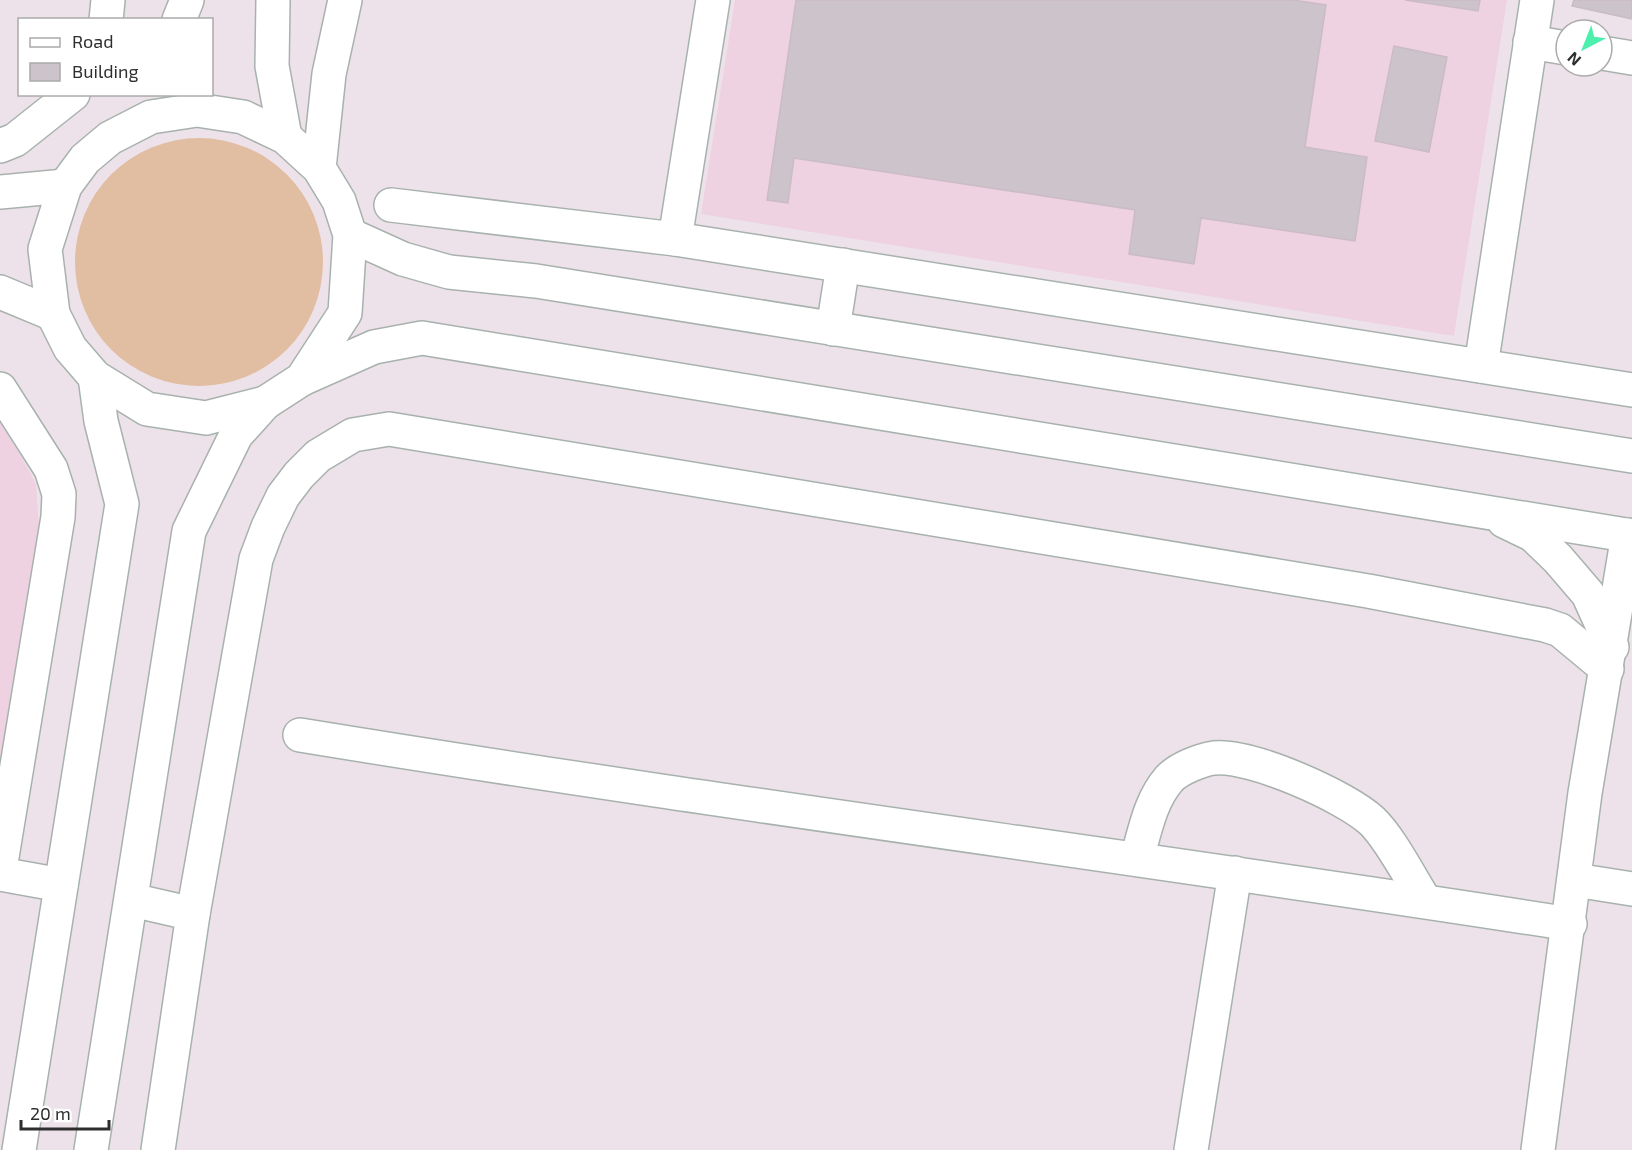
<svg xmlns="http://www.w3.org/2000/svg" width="1632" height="1150" font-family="'Exo 2',sans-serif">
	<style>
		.education { fill: #eed2e2 }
		.green { fill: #e1bda2 }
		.building { fill: #cdc3ca; stroke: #cabbc4; stroke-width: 1.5 }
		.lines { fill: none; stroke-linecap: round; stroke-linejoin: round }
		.minor-casing { stroke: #a8b2ad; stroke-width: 36 }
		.minor { stroke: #fff; stroke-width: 33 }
	</style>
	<rect width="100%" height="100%" fill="#eee2ea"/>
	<!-- education -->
	<g class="education">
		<path d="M735,0H1507L1454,336L701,214Z"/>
		<path d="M0,417L36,484L41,554L0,781Z"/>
	</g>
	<!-- green -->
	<circle class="green" cx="199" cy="262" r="124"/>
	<!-- building -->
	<g class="building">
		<path d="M796,0H1293L1326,5L1305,147L1367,157L1355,241L1201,218L1194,264L1129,254L1135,210L794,158L788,203L767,200Z"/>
		<path d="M1405,0H1480L1478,11Z"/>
		<path d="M1574,0H1632V19L1572,6Z"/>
		<path d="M1394,46L1447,57L1429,152L1375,141Z"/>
	</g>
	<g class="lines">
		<defs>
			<g id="minor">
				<path d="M273,0L272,66L285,137"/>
				<path d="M106,20L108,0"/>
				<path d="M179,20L187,0"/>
				<path d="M1530,42L1566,48"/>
				<path d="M1602,53L1632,58"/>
				<path d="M0,146L15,140L73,94"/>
				<path d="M319,168L285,137L243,117L197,110L151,117L110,138L85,159L65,186L45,249L53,314L70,348L95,377L147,409L206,418L265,403L302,379L345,313L350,235L339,201L319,168L329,74L345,0"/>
				<path d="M0,192L65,186"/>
				<path d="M391,205L675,239L1632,390"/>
				<path d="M350,235L403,259L449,272L536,281L1632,456"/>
				<path d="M675,239L713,0"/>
				<path d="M0,292L53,314"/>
				<path d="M833,329L843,265"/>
				<path d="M1481,366L1537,0"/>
				<path d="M302,379L374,347L422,338L1632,536"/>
				<path d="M0,389L51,469L59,494L58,517L0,869"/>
				<path d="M1504,521L1533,535L1558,559L1588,594L1612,647"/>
				<path d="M300,735C722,804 1147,858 1570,924"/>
				<path d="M1137,858C1145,831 1150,801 1169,779C1178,769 1200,760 1214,758C1250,754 1345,796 1372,821C1390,838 1411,879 1425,901"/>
				<path d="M0,874L61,885"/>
				<path d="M1575,880L1632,889"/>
				<path d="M132,900L193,914L158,1150"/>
				<path d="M193,914L256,559L268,527L283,496L299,475L318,456L353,435L389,429L1368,591L1545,625L1560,630L1607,669"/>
				<path d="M19,1150L122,504L101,421L95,377"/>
				<path d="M91,1150L189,531L236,435L265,403"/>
				<path d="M1191,1150L1235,873"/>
				<path d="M1538,1150L1585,793L1628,535"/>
			</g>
		</defs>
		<!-- minor casing -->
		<use href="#minor" class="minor-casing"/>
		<!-- minor -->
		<use href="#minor" class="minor"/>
	</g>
	<!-- legend -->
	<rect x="18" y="18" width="195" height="78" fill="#ffffff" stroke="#ababab" stroke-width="1.5"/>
	<rect x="30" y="38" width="30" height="9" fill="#ffffff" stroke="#ababab" stroke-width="1.5"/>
	<text x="72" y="48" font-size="18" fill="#2e2e2e">Road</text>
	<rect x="30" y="63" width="30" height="18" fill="#cdc3ca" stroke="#ababab" stroke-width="1.5"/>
	<text x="72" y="78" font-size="18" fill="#2e2e2e">Building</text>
	<!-- north arrow -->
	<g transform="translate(1584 48) rotate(222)"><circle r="28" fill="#ffffff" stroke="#ababab" stroke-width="1.5"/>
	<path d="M0-4.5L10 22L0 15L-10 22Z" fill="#4cf0ac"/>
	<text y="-9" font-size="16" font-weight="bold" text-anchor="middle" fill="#2e2e2e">N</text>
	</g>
	<!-- scale -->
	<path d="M21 1120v9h88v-9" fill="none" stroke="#2e2e2e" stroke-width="3"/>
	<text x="30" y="1120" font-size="18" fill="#2e2e2e" stroke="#ffffff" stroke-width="4.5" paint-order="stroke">20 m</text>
</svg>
